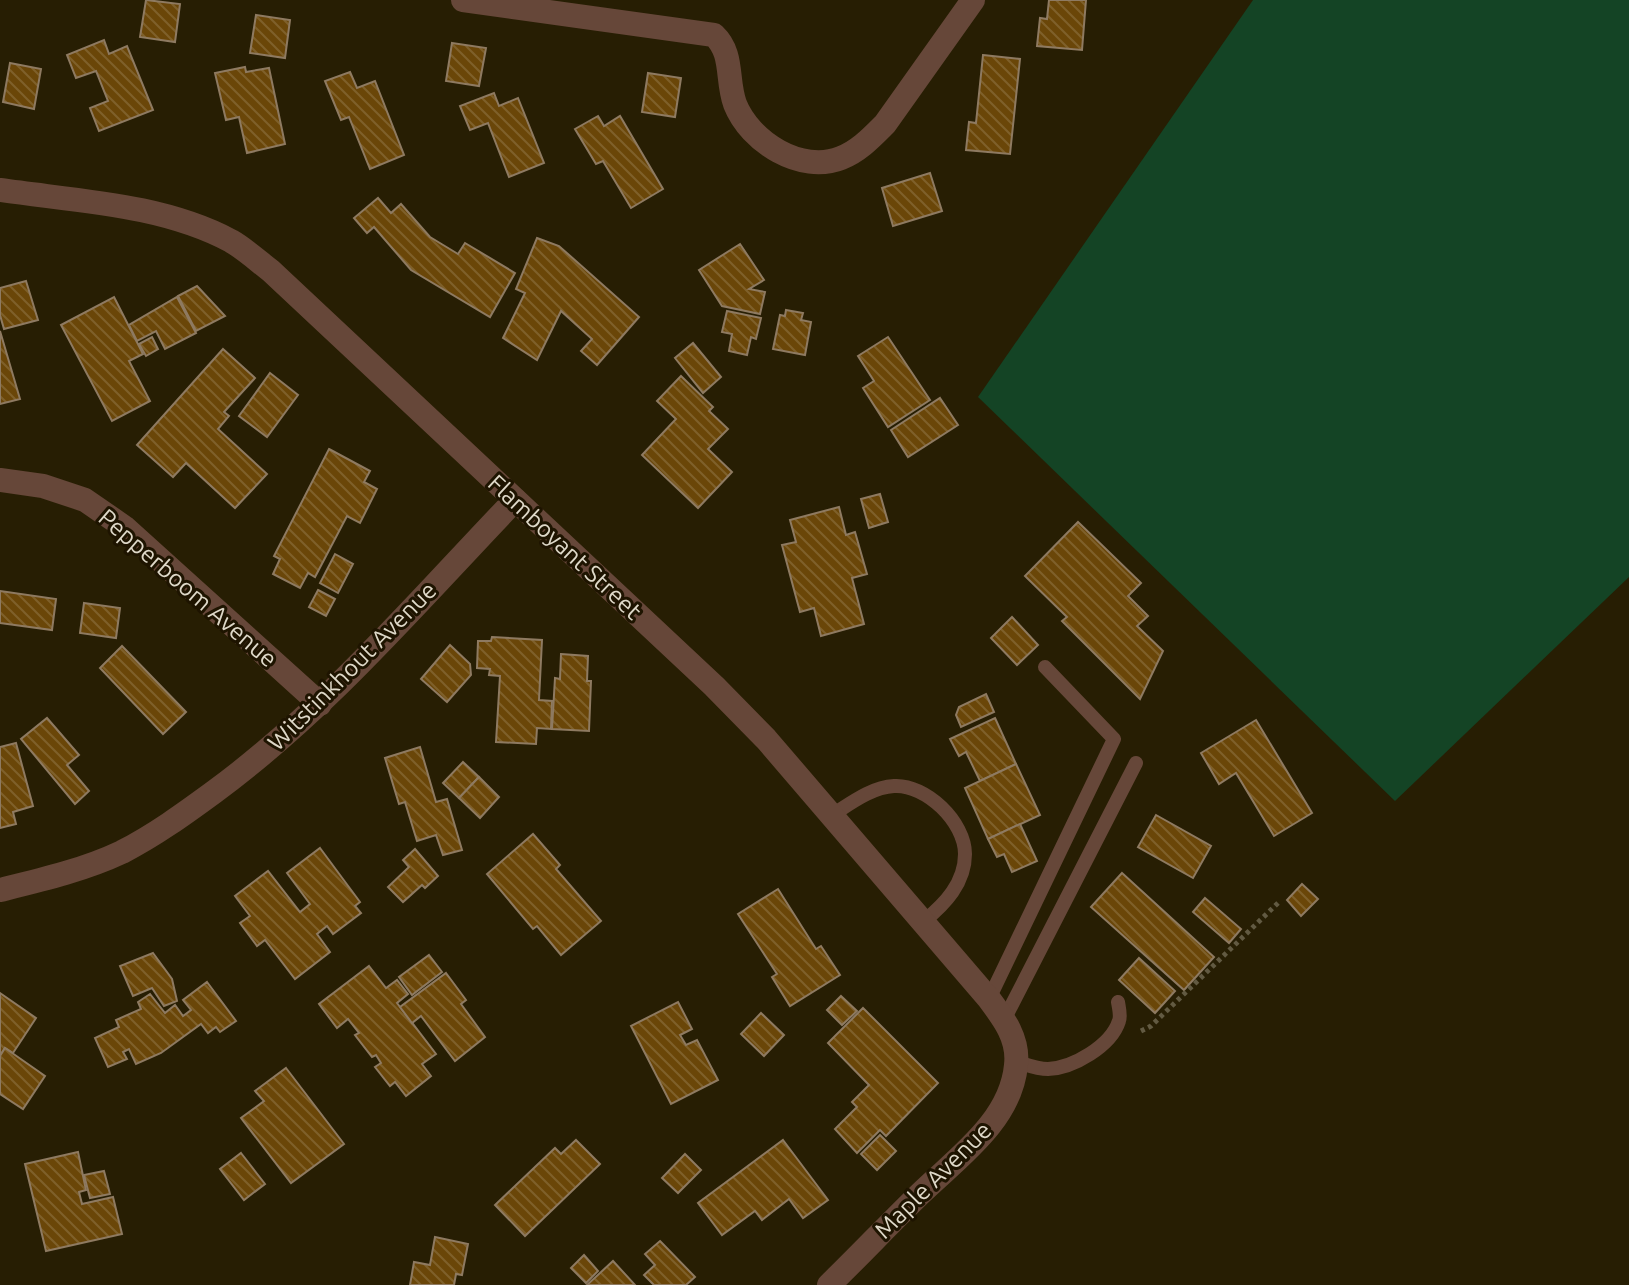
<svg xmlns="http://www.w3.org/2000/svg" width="1629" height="1285" font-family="Ubuntu,sans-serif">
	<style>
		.grass { fill: #144425 }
		.building { fill: url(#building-back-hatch); stroke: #8e7a61; stroke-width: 2 }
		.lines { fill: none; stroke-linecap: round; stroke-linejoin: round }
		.path { stroke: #625a42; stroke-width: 5; stroke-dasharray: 4 4; stroke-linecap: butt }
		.service { stroke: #664739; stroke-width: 14 }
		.minor { stroke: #664739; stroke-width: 24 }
		.labels { text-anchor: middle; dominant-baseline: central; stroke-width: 6; stroke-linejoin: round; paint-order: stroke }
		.street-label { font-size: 24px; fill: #ded8c8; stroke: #1e1400 }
	</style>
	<defs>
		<pattern id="building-back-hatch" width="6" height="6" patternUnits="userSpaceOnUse" patternTransform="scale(2)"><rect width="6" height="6" fill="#6a4608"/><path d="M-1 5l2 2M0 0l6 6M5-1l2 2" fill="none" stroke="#7f602a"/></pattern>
	</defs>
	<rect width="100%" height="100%" fill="#271e03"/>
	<!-- grass -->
	<path class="grass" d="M1253,0H1629V577L1395,801L978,397Z"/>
	<!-- building -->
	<g class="building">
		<path d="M146,0L180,4L175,42L140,37Z"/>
		<path d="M1049,0H1086L1082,50L1037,46L1040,18L1047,19Z"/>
		<path d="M256,15L290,20L285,58L250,53Z"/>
		<path d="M104,40L109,54L127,46L153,110L99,131L90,108L108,101L96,71L76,78L67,55Z"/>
		<path d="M452,43L486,48L479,86L446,81Z"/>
		<path d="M983,55L1020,59L1010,154L966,150L969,122L976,123Z"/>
		<path d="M10,63L41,69L34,109L3,102Z"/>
		<path d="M245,67L246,72L269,68L285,144L247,153L239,117L226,120L215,73Z"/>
		<path d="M350,72L357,88L375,81L404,155L370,169L349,117L341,120L325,81Z"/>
		<path d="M648,73L681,78L675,117L642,112Z"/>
		<path d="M494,93L499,106L518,98L544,163L509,177L488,123L470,130L460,106Z"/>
		<path d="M598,116L604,126L620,116L663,189L631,208L603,161L596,164L575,129Z"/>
		<path d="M930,173L942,211L893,226L882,188Z"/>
		<path d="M378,198L391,213L401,204L430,237L458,254L465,243L515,273L490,317L411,270L374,227L367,233L354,218Z"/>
		<path d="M537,238L559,246L639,317L597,365L581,351L592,339L561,311L537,360L503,338L525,293L516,289Z"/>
		<path d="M740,244L764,280L749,289L765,292L760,314L722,306L699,270Z"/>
		<path d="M26,281L38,320L4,329L0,315V288Z"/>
		<path d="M197,286L225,316L196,331L178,296Z"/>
		<path d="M114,297L143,354L129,361L150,401L112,421L61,325Z"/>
		<path d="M177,297L196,333L165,349L156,331L137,341L129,325Z"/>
		<path d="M786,310L803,313L801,320L811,322L805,355L773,349L780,315L785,316Z"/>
		<path d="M727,311L761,318L756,339L751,337L747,355L729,351L732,334L722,332Z"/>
		<path d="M0,331L20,399L0,404Z"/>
		<path d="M152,337L158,349L146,356L139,344Z"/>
		<path d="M888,337L930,400L888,427L863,388L874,381L858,356Z"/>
		<path d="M693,343L721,377L703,393L675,358Z"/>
		<path d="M223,349L255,378L224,412L229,416L218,429L267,474L235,508L186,463L173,477L137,445Z"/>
		<path d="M270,373L298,395L267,437L239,416Z"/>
		<path d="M681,376L713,407L709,411L728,429L708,449L732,472L698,508L642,455L676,419L657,401Z"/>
		<path d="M940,398L958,425L908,457L891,430Z"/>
		<path d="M329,449L370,471L364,482L377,489L360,523L347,516L315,577L308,573L300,588L273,574L280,559L274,556Z"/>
		<path d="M880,494L888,522L869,528L861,499Z"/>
		<path d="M839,507L846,535L855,532L867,574L852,578L864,624L821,636L814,608L800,612L782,545L796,542L790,520Z"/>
		<path d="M1078,522L1141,583L1128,596L1148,616L1137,626L1163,651L1140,699L1062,621L1067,617L1025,576Z"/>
		<path d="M335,554L353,564L338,593L320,583Z"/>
		<path d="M318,590L335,599L326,616L309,607Z"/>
		<path d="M0,591L56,599L52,630L0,623Z"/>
		<path d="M84,603L120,608L116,638L80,633Z"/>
		<path d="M1012,617L1038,645L1017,665L991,638Z"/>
		<path d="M492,637L542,640L539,700L552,701L551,729L537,728L536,744L496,742L500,676L489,675L490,669L477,668L478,641H491Z"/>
		<path d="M450,645L470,664L471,675L447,702L421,679Z"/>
		<path d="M122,646L186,712L163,734L100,668Z"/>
		<path d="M561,654L588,656L587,681H591L589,731L552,729L555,678L560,679Z"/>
		<path d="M986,694L994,712L961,727L956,715L959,707Z"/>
		<path d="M47,718L79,755L67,765L89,791L75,804L21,739Z"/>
		<path d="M995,718L1016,764L980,781L966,752L959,756L950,739Z"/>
		<path d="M1256,720L1312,813L1274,836L1236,773L1219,784L1201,753Z"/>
		<path d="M16,743L33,806L13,812L16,824L0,828V747Z"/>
		<path d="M420,747L436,802L447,799L462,850L443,855L436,835L417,841L405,802L399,804L385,758Z"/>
		<path d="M463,762L479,777L459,798L443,783Z"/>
		<path d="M1016,764L1040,815L988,839L965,788Z"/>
		<path d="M479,777L499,797L480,818L459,798Z"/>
		<path d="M1156,815L1211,846L1193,878L1138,847Z"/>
		<path d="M1020,824L1037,861L1012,872L1004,854L997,857L988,839Z"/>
		<path d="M533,834L560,865L556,869L601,921L561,955L537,926L533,929L487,874Z"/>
		<path d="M320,848L360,902L355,906L361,913L333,934L327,926L317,934L330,952L295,979L265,940L257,946L240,923L250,916L235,896L268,871L300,912L310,904L287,873Z"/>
		<path d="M415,849L438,876L425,888L422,885L403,902L388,887L409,867L403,860Z"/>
		<path d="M1122,873L1214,957L1184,990L1091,907Z"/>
		<path d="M1302,884L1318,899L1301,916L1287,900Z"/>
		<path d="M778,889L816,949L821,946L840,975L790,1006L772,977L777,974L738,914Z"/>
		<path d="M1205,898L1241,929L1229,943L1193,912Z"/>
		<path d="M153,953L172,979L177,1001L164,1006L152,988L133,996L120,966Z"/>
		<path d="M429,955L442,972L412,995L399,977Z"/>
		<path d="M1139,958L1175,991L1155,1013L1119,980Z"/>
		<path d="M369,966L386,988L397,980L408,994L397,1003L436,1054L422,1064L431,1076L406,1096L395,1082L390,1086L375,1067L381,1063L376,1055L372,1057L355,1035L359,1033L348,1019L337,1028L319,1004Z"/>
		<path d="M446,973L466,1000L461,1004L485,1037L455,1061L421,1016L412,1023L400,1007Z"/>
		<path d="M207,982L236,1021L220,1032L216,1027L208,1033L201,1024L161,1053L136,1064L129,1049L123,1052L127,1059L108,1067L95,1038L119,1027L116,1020L141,1009L138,1002L150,994L165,1013L175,1005L183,1016L191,1010L183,1000Z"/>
		<path d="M0,993L36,1018L13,1053L5,1048L0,1056Z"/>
		<path d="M841,996L857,1011L842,1025L827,1010Z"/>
		<path d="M678,1002L692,1029L680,1035L686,1045L697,1040L718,1080L671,1104L631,1026Z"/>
		<path d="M863,1008L938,1083L886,1136L880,1130L857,1153L835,1129L857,1107L852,1102L869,1085L828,1043Z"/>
		<path d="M761,1013L784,1035L764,1056L741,1034Z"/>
		<path d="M5,1048L45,1076L23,1109L0,1094V1056Z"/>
		<path d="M286,1068L344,1144L291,1183L241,1118L264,1101L255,1091Z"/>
		<path d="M880,1135L896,1151L877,1170L861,1154Z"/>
		<path d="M576,1140L600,1164L525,1236L495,1205L555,1148L561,1154Z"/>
		<path d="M783,1140L828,1200L803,1218L789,1199L762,1220L755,1211L722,1235L698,1203Z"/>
		<path d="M78,1152L86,1190L79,1192L82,1204L113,1197L122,1234L46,1251L25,1164Z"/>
		<path d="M241,1153L265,1184L244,1200L220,1169Z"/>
		<path d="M685,1154L701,1170L678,1193L662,1178Z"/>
		<path d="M104,1171L110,1194L90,1198L84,1175Z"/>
		<path d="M435,1237L468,1244L462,1275L456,1274L454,1285H410L414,1262L430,1265Z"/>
		<path d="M660,1241L695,1277L686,1285H654L644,1275L655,1265L645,1254Z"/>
		<path d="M584,1255L598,1271L586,1283L571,1268Z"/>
		<path d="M613,1261L635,1285H587Z"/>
	</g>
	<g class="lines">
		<!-- path -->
		<path class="path" d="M1141,1031L1151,1026L1279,902"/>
		<!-- service -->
		<g class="service">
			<path d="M832,815C851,803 872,787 894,786C926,784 965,822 965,854C965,883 945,904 924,921"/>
			<path d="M989,999L1114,739L1045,667"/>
			<path d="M1004,1020L1136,763"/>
			<path d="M1017,1062C1027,1065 1038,1069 1048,1069C1073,1068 1111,1046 1119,1021C1121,1016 1119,1008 1118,1002"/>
		</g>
		<!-- minor -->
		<g class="minor">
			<path d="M463,0L714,35C734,54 726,79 735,104C750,142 801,174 841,158C859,151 872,137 885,124L973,0"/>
			<path d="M0,190C76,201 162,204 231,241C245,249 258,261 271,271L714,686L766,739L989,999C1004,1019 1019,1039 1016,1065C1011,1121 957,1158 920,1194C889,1224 860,1255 829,1285"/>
			<path d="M0,480L43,486L85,500L124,527L320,704"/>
			<path d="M0,890C41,880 84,870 122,852C155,835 184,814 214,792C327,709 418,601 515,500"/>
		</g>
	</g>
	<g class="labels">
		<!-- street labels -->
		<g class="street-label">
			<text transform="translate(565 547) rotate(43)">Flamboyant Street</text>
			<text transform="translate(188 588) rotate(41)">Pepperboom Avenue</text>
			<text transform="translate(352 666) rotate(-45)">Witstinkhout Avenue</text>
			<text transform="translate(933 1180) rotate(-45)">Maple Avenue</text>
		</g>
	</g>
</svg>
